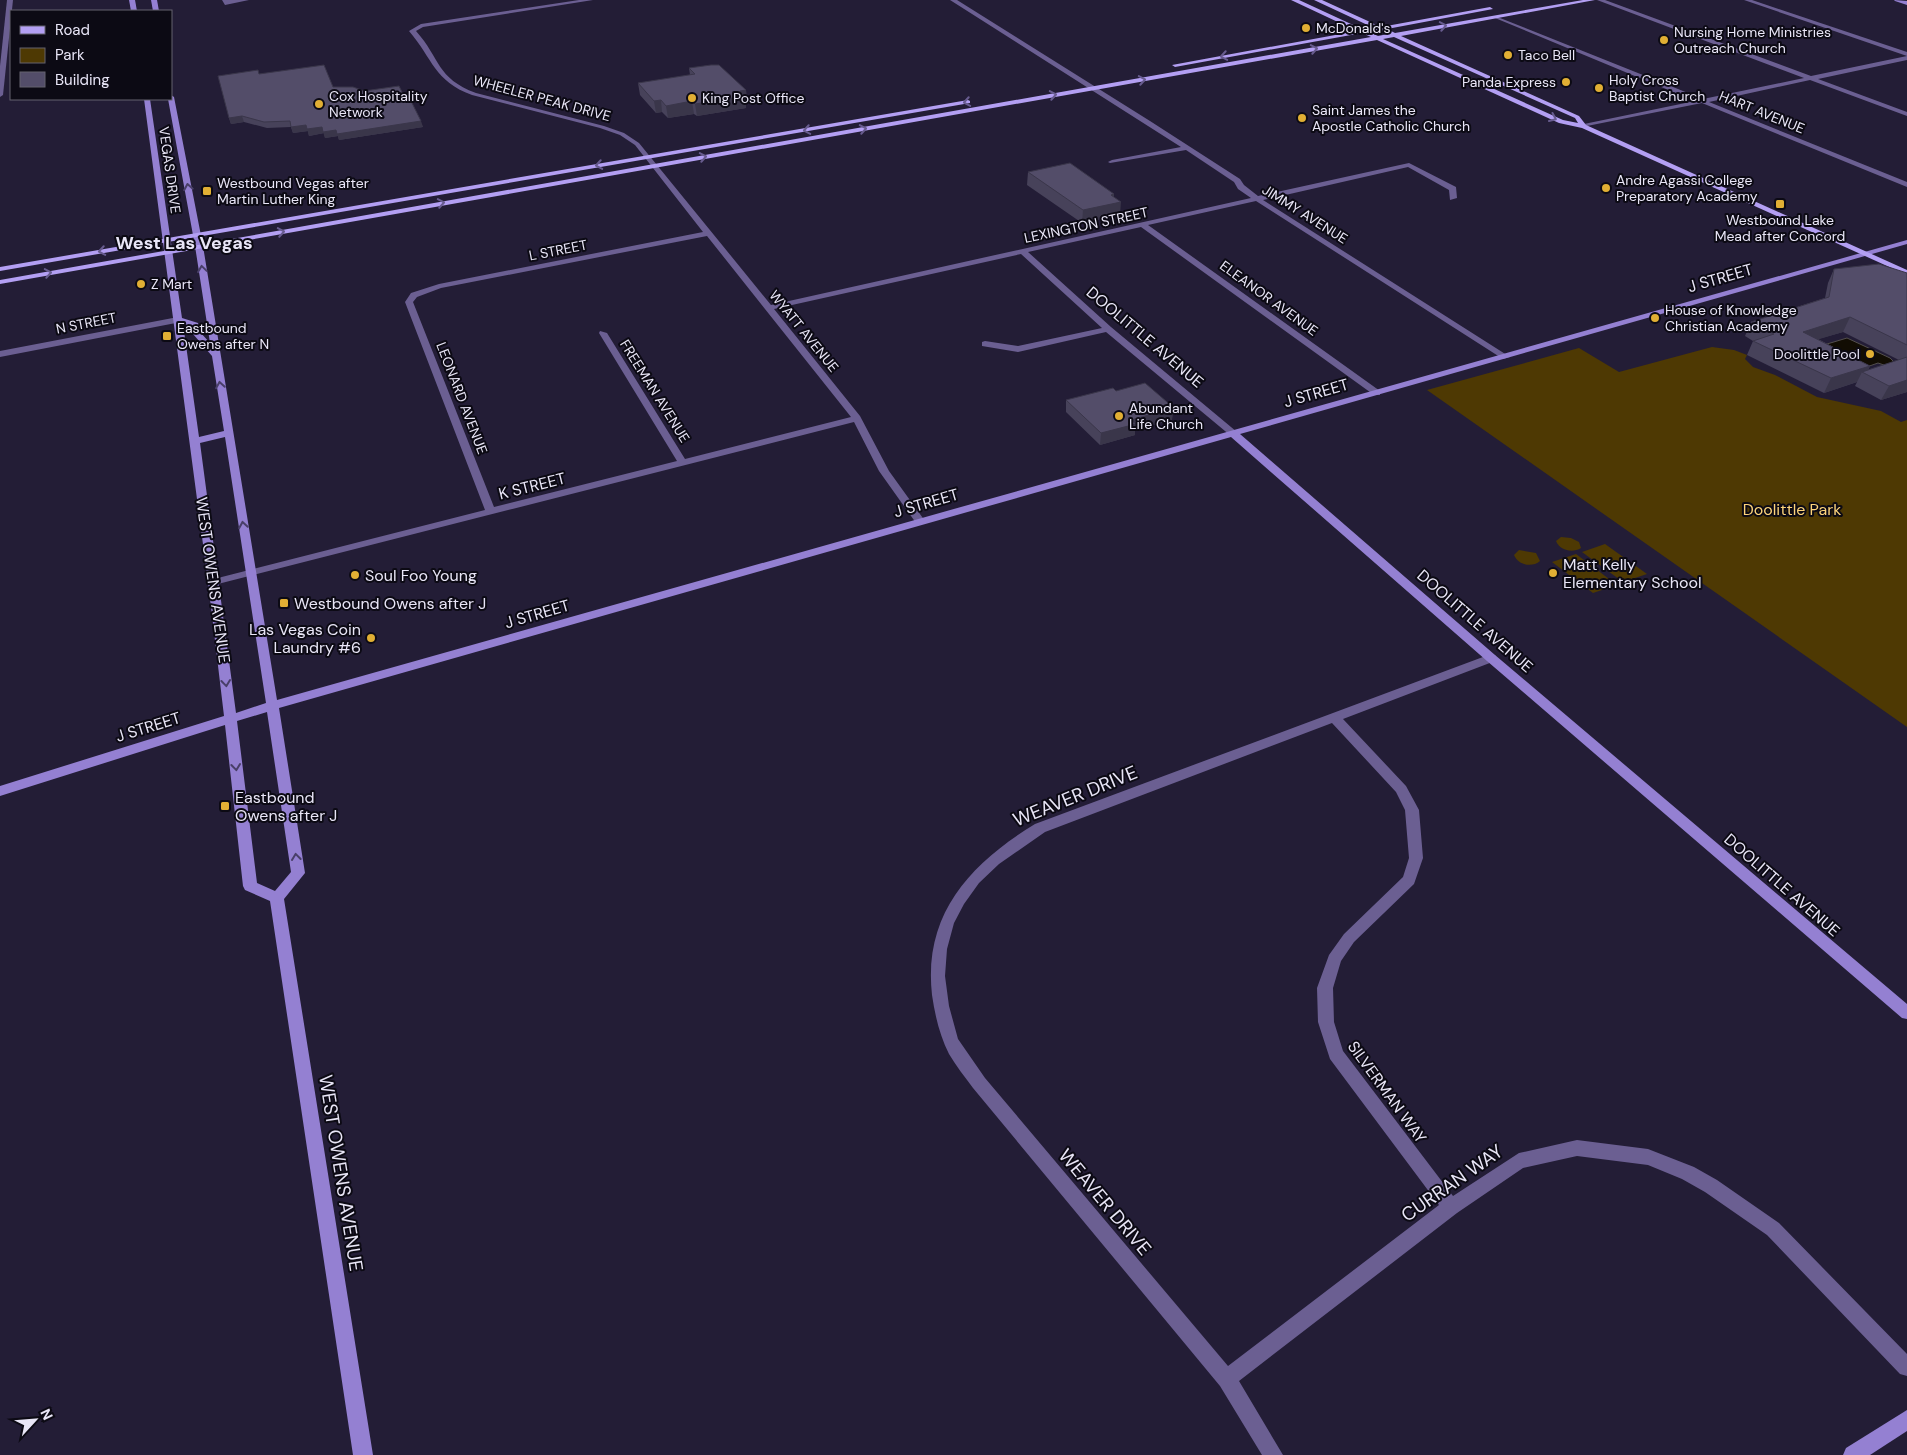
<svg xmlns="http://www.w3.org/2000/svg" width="1907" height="1455" font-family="'DM Sans',sans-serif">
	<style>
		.green { fill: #4e3903 }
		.water { fill: #120d03; stroke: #524e4c }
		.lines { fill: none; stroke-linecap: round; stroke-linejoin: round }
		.street { fill: #6b5f92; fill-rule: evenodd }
		.secondary { fill: #9480d2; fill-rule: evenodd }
		.primary { fill: #b39ff3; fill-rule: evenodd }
		.wall { fill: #47425a; fill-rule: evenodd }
		.shaded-wall { fill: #3a364a }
		.building { fill: #534d69; stroke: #3a364a }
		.oneway { stroke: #685c8f }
		.oneway2 { stroke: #493f69 }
		.poi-dot { fill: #e1af34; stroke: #0c0a14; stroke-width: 2 }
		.labels { text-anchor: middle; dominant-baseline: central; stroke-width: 4; stroke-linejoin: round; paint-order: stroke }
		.far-poi-label { font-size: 14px; fill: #e9e6f7; stroke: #0c0a14; text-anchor: start }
		.far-street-label { font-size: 14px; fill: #e9e6f7; stroke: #0c0a14 }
		.street-label { font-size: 16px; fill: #e9e6f7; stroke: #0c0a14 }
		.park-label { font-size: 16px; fill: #fdd47b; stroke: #0c0a14 }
		.poi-label { font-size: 16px; fill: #e9e6f7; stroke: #0c0a14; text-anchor: start }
		.far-district-label { font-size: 18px; font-weight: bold; fill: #e9e6f7; stroke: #0c0a14 }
		.near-street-label { font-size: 19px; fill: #e9e6f7; stroke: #0c0a14 }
	</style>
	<rect width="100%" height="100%" fill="#231d36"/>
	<!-- green -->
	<g class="green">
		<path d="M1712,347L1734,350L1747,355L1745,359L1753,367L1775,375L1817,397L1881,411L1901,422L1907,420V727L1427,390L1579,348L1619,372Z"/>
		<path d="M1561,537L1571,538L1579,542L1581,548C1573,553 1560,551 1556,541Z"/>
		<path d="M1605,544L1647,574L1623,582L1582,552Z"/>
		<path d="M1519,550L1536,553L1540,561C1532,568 1518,565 1514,555Z"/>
		<path d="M1576,554L1617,585L1593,593L1552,562Z"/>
	</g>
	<!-- water -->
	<path class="water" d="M1847,338L1890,358L1894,362L1887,366L1878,363L1858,370L1840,359L1860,353L1859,350L1837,355L1817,347Z"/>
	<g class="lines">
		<!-- street -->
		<g class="street">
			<path d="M7,0H13L3,95L0,97V66Z"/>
			<path d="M222,0H249L225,5Z"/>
			<path d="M579,0H593L423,27L416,31C441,59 436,78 476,93L604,126L624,133L639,143L771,305L1251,198L1238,189L1234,182L1186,150L1110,163L1108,162L1112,160L1181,147L950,0H957L1150,121L1240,179L1244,185L1258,196L1409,163L1456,187L1457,198L1450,200L1449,190L1408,167L1263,200L1510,357L1503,359L1256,201L1148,225L1380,391V395H1374L1141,227L1028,252L1111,327L1237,432V436H1231L1106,332L1018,352L982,346V342L985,341L1018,346L1102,328L1021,254L774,309L860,416L889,471L925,521L924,523H916L879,471L854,422L214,585L210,584L208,582L210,580L485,510L405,302L411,293L439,284L703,232L635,145L620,135L600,128L472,95C434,81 433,59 409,31L421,24ZM707,236L851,417L685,459L607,333L600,331L599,333L677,461L494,507L413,302L417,297L441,288Z"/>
			<path d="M1597,0H1605L1811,76L1907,56V60L1818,79L1907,112V116L1810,80L1709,102L1907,182V187L1702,103L1582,127V125L1584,124L1695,101L1495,18V16L1703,99L1804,78Z"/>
			<path d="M1744,0H1752L1907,52V56Z"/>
			<path d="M178,317L181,318V322L0,357V351Z"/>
			<path d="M1491,654L1495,655L1497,658L1495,661L1343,719L1406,786L1419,810L1423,858L1414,884L1354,942L1341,961L1333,988L1334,1022L1343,1051L1453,1196L1519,1153L1577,1140L1648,1149L1694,1167L1717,1180L1779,1223L1907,1354V1376L1900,1374L1767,1235L1705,1192L1682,1179L1648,1165L1577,1156L1523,1168L1457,1213L1239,1381L1283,1455H1262L1220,1386L973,1088C965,1077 956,1066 949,1054C940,1036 935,1016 932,995C923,914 970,864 1035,824ZM1332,723L1396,792L1405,810L1409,858L1403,877L1344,934L1329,955L1317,988L1318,1022L1330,1059L1439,1205L1228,1366L985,1078L958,1039L949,1006L945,976L947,949L954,923L964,904L979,883L999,864L1045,832Z"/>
		</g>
		<!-- secondary -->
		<g class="secondary">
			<path d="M129,0H135L137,11H131Z"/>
			<path d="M151,0H157L159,11H153Z"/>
			<path d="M1894,0L1907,1V5L1895,1Z"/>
			<path d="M171,95L174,97L203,246L277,700L1907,240V244L1240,434L1495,655L1907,1004V1019L1902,1018L1487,661L1231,437L279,708L305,873L284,899L373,1455H353L270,901L245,890L243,886L225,725L0,796V786L224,716L208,582L144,99H150L182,318L198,323L200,332L210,343L195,246L168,99H171ZM183,324L191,327L193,334L212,356L224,431L199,437ZM225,437L266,703L236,713L200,443ZM267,712L291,872L275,891L257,883L237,721Z"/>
			<path d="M1907,1410V1431L1870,1455H1843L1846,1448Z"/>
		</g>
		<!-- primary -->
		<g class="primary">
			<path d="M1291,0H1299L1364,30L1374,28L1314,0H1322L1381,27L1490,7L1493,9L1387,29L1395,33L1583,0H1595L1401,36L1579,116L1586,125L1907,270V275L1582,128L1559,123L1377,40L0,284V280L1371,37L1362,33L1175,67L1172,65L1357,31ZM1380,30L1388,34L1378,36L1369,32ZM1394,37L1575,118L1578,123L1563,120L1383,39Z"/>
			<path d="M968,100L970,101V103L0,271V267Z"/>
		</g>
	</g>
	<!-- wall -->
	<g class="wall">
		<path d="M689,68L746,90L747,102L746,103V108L697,116L694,114L668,118L662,112L656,113L640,95L638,83L690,75Z"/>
		<path d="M259,74L333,87L404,96L423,127L339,140L338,136L325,138L324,133L309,136L308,131L293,133L291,127L267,128L244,122L231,124L229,118Z"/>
		<path d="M1028,172L1114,194V197L1120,215L1082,223L1027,185Z"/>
		<path d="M1834,269L1907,273V392L1881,400L1855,386L1857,382L1824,393L1747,355L1753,341L1745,336L1751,322L1825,298L1828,283ZM1843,332L1899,360L1868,370L1870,366L1818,339Z"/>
		<path d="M1116,391L1172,420L1135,430V435L1100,445L1066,412V400Z"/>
	</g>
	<!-- shaded-wall -->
	<g class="shaded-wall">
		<path d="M746,90L747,102L746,103V108L697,116L695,104L740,91Z"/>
		<path d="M661,100L662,112L656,113L654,101Z"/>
		<path d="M692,101L694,114L668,118L666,106Z"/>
		<path d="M242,116L244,122L231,124L229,118Z"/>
		<path d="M421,121L423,127L339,140L337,134Z"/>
		<path d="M306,125L308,131L293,133L291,127Z"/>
		<path d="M322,127L324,133L309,136L307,129Z"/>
		<path d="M336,130L338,136L325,138L323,132Z"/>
		<path d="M1114,194L1113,203L1121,202L1120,215L1082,223L1083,210L1111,195Z"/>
		<path d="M1850,317L1843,332L1796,346L1803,332Z"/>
		<path d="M1870,366L1866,374L1862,372L1857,382L1824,393L1831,378Z"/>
		<path d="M1907,380V392L1881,400L1889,386Z"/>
		<path d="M1174,408L1172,420L1135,430V435L1100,445L1101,433L1131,420Z"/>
	</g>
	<!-- building -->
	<g class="building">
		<path d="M324,65L333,87H353L364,91L399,86L404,96L408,95L421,121L337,134L336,130L323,132L322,127L307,129L306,125L291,127L290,121L264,122L242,116L229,118L218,76L258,70L259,74Z"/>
		<path d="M711,65H719L746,90L740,91L745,96L695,104L692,101L666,106L661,100L654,101L638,83L695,74L689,68Z"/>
		<path d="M1070,163L1114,194L1111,195L1121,202L1083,210L1028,172Z"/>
		<path d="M1879,264L1907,273V345L1850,317L1803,332L1870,366L1831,378L1753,341L1774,334L1751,322L1829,297L1834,269Z"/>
		<path d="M1907,357V380L1889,386L1862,372Z"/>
		<path d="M1145,383L1174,408L1131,420L1136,424L1101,433L1066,400L1113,388L1116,391Z"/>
	</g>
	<!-- one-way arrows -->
	<defs><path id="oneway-chevron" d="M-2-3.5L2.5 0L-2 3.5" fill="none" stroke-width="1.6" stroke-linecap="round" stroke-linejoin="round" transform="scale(1.25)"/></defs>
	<g class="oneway">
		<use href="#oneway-chevron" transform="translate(1443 26) rotate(-10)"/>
		<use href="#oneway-chevron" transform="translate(1314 49) rotate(-10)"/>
		<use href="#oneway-chevron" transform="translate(1224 56) rotate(170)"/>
		<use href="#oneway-chevron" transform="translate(1142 80) rotate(-10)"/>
		<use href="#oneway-chevron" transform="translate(1053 95) rotate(-10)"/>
		<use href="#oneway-chevron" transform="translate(967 102) rotate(170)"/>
		<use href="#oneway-chevron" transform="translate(1553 118) rotate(24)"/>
		<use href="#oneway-chevron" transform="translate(863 129) rotate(-10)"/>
		<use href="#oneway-chevron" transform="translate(807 130) rotate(170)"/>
		<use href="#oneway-chevron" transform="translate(703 157) rotate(-10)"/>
		<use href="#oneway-chevron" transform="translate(599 165) rotate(170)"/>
		<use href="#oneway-chevron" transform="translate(441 203) rotate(-10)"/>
		<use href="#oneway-chevron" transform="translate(281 232) rotate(-10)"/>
		<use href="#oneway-chevron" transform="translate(102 251) rotate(170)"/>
		<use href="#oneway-chevron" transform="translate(48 273) rotate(-10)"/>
	</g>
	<g class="oneway2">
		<use href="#oneway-chevron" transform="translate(188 187) rotate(-100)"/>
		<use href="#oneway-chevron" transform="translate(202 269) rotate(-98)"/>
		<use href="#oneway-chevron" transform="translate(220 385) rotate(-99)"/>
		<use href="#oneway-chevron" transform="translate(243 525) rotate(-99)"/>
		<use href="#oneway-chevron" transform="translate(226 683) rotate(83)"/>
		<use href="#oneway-chevron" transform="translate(236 767) rotate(83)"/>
		<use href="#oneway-chevron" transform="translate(296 857) rotate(-97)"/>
	</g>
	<!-- markers -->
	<g class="poi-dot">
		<circle cx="1306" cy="28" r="5"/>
		<circle cx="1664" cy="40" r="5"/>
		<circle cx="1508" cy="55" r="5"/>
		<circle cx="1566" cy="82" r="5"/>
		<circle cx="1599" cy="88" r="5"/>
		<circle cx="692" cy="98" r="5"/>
		<circle cx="319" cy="104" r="5"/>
		<circle cx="1302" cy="118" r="5"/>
		<circle cx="1606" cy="188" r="5"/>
		<rect x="202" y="186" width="10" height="10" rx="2.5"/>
		<rect x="1775" y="199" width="10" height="10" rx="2.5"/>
		<circle cx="141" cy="284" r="5"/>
		<circle cx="1655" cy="318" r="5"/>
		<rect x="162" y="331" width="10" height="10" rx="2.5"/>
		<circle cx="1870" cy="354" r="5"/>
		<circle cx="1119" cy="416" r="5"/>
		<circle cx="1553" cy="573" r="5"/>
		<circle cx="355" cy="575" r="5"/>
		<rect x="279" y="598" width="10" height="10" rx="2.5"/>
		<circle cx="371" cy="638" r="5"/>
		<rect x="220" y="801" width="10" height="10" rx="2.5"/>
	</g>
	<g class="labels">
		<!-- far-poi labels -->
		<g class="far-poi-label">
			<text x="1316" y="28">McDonald's</text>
			<text x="1674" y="32">Nursing Home Ministries<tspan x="1674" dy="16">Outreach Church</tspan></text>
			<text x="1518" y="55">Taco Bell</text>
			<text x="1609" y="80">Holy Cross<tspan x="1609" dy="16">Baptist Church</tspan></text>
			<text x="1556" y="82" text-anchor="end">Panda Express</text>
			<text x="329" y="96">Cox Hospitality<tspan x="329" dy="16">Network</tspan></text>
			<text x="702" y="98">King Post Office</text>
			<text x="1312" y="110">Saint James the<tspan x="1312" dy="16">Apostle Catholic Church</tspan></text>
			<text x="1616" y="180">Andre Agassi College<tspan x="1616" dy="16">Preparatory Academy</tspan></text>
			<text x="217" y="183">Westbound Vegas after<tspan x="217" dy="16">Martin Luther King</tspan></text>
			<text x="1780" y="220" text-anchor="middle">Westbound Lake<tspan x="1780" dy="16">Mead after Concord</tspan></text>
			<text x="151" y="284">Z Mart</text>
			<text x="1665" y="310">House of Knowledge<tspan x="1665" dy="16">Christian Academy</tspan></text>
			<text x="177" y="328">Eastbound<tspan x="177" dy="16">Owens after N</tspan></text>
			<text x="1860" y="354" text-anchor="end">Doolittle Pool</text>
			<text x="1129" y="408">Abundant<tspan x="1129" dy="16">Life Church</tspan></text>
		</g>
		<!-- far-street labels -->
		<g class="far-street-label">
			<text transform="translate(542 98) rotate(15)">WHEELER PEAK DRIVE</text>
			<text transform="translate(1762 112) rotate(22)">HART AVENUE</text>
			<text transform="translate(170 170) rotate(82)">VEGAS DRIVE</text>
			<text transform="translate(1305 214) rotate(32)">JIMMY AVENUE</text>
			<text transform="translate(1086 225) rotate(-12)">LEXINGTON STREET</text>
			<text transform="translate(558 250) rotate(-11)">L STREET</text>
			<text transform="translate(1269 298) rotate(36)">ELEANOR AVENUE</text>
			<text transform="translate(86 323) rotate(-11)">N STREET</text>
			<text transform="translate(804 331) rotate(51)">WYATT AVENUE</text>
			<text transform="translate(655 391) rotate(58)">FREEMAN AVENUE</text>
			<text transform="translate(462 398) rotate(69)">LEONARD AVENUE</text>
		</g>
		<!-- street labels -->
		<g class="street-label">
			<text transform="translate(1720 278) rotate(-16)">J STREET</text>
			<text transform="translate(1145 337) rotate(40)">DOOLITTLE AVENUE</text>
			<text transform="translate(1316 393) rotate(-16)">J STREET</text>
			<text transform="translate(532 486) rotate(-14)">K STREET</text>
			<text transform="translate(926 503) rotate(-16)">J STREET</text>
			<text transform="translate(213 580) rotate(82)">WEST OWENS AVENUE</text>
			<text transform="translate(537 614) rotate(-16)">J STREET</text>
			<text transform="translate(1475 621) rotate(41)">DOOLITTLE AVENUE</text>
			<text transform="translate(148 727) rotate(-17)">J STREET</text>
			<text transform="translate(1782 885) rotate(41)">DOOLITTLE AVENUE</text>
			<text transform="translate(1387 1092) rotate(54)">SILVERMAN WAY</text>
		</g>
		<!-- park labels -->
		<g class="park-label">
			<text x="1792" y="509">Doolittle Park</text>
		</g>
		<!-- poi labels -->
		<g class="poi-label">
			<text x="1563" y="564">Matt Kelly<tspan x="1563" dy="18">Elementary School</tspan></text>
			<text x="365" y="575">Soul Foo Young</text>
			<text x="294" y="603">Westbound Owens after J</text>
			<text x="361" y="629" text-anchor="end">Las Vegas Coin<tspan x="361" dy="18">Laundry #6</tspan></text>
			<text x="235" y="797">Eastbound<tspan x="235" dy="18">Owens after J</tspan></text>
		</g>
		<!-- far-district labels -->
		<g class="far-district-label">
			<text x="184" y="243">West Las Vegas</text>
		</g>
		<!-- near-street labels -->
		<g class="near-street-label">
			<text transform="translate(1075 796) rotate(-22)">WEAVER DRIVE</text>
			<text transform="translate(341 1173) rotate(81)">WEST OWENS AVENUE</text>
			<text transform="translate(1452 1183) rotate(-35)">CURRAN WAY</text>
			<text transform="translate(1105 1202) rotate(50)">WEAVER DRIVE</text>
		</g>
	</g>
	<!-- legend -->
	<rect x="10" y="10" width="162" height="90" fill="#0c0a14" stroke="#64626f"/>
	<rect x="20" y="26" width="25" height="8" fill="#b39ff3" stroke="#64626f"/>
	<text x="55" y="35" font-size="15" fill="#e9e6f7">Road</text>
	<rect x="20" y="48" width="25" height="15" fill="#4e3903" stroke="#64626f"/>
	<text x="55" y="60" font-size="15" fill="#e9e6f7">Park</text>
	<rect x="20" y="72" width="25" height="15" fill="#534d69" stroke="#64626f"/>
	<text x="55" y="85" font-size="15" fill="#e9e6f7">Building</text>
	<!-- north arrow -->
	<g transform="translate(35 1420) rotate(64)" stroke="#0c0a14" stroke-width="4" paint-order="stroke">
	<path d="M0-4L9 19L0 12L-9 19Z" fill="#e9e6f7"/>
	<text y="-8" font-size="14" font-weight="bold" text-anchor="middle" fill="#e9e6f7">N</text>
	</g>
</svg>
